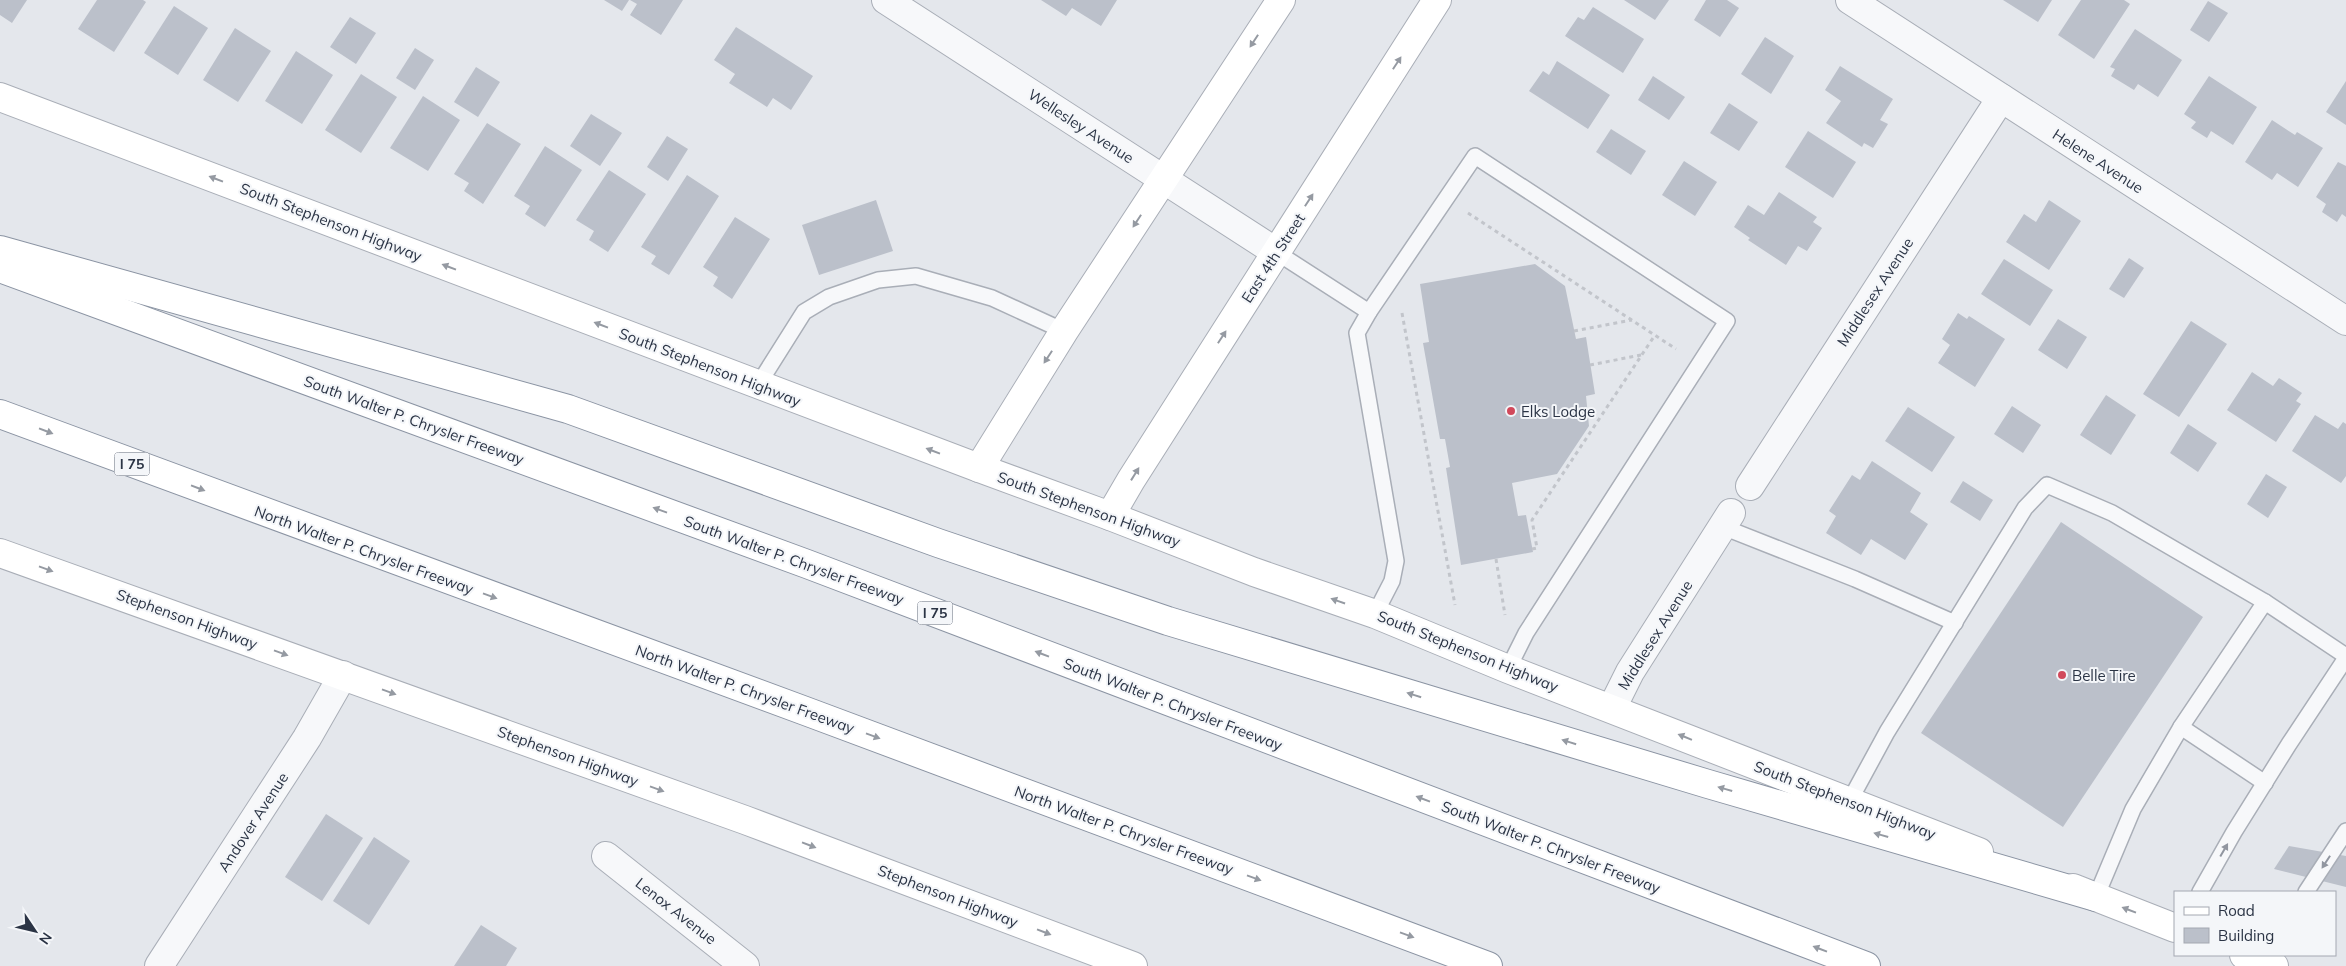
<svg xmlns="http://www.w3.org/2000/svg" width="2346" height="966" font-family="Mulish,sans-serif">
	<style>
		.building { fill: #bbc0ca }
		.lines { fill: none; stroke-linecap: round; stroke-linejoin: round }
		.lane-casing { stroke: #a9aeb7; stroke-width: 18 }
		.street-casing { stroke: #a9aeb7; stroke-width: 30 }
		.secondary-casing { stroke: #a9aeb7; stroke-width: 30 }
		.highway-casing { stroke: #8b94a3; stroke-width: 30 }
		.path { stroke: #c2c5cb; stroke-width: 3; stroke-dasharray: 4 4; stroke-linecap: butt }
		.lane { stroke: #f7f8fa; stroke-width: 15 }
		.street { stroke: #f7f8fa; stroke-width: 28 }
		.secondary { stroke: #fff; stroke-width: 28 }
		.highway { stroke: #fff; stroke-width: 28 }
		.oneway { fill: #959aa2 }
		.oneway2 { fill: #9196a0 }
		.poi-dot { fill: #d1495b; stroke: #f4f6f9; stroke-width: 2 }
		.labels { text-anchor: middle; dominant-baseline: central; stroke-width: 4; stroke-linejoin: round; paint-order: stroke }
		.shield { fill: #f4f6f9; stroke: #676e7b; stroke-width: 1 }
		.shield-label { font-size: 14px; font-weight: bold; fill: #2b3445 }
		.street-label { font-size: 15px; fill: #2b3445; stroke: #f4f6f9 }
		.poi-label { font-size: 15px; fill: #2b3445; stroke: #f4f6f9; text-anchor: start }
	</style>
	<rect width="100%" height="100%" fill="#e4e7ec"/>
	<!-- building -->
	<g class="building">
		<path d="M0,0H27L12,23L0,15Z"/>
		<path d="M97,0H143L146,2L114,52L78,29Z"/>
		<path d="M604,0H629L622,11Z"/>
		<path d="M630,0H683L661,35L630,15L637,4Z"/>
		<path d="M1041,0H1117L1101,26L1072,8L1066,16Z"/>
		<path d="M1624,0H1669L1655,20Z"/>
		<path d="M1706,0H1727L1739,8L1720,37L1694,20Z"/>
		<path d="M2003,0H2052L2038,22Z"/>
		<path d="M2081,0H2124L2130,4L2094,59L2058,35Z"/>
		<path d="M2208,1L2228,13L2209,42L2190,30Z"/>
		<path d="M174,6L208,28L178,75L144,53Z"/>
		<path d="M1593,7L1644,39L1623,73L1565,36L1578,17L1584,20Z"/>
		<path d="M350,17L376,33L356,64L330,47Z"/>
		<path d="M736,27L813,76L791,110L773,98L767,107L729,83L735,74L714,60Z"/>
		<path d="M235,28L271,51L238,102L203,80Z"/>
		<path d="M2135,29L2182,60L2158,97L2138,84L2134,90L2111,76L2115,69L2110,67Z"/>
		<path d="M1765,37L1794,56L1771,94L1741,74Z"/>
		<path d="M415,48L434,60L415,90L396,78Z"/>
		<path d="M296,51L333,75L302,124L265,101Z"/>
		<path d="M1557,61L1610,95L1588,129L1529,91L1543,71L1549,75Z"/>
		<path d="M1840,66L1893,99L1880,120L1888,124L1873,148L1864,143L1862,147L1826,123L1841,101L1825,90Z"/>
		<path d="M476,67L500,82L478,117L454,102Z"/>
		<path d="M361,74L397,97L361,153L325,130Z"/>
		<path d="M1653,76L1685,97L1669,120L1638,100Z"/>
		<path d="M2209,76L2257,107L2233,145L2211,131L2207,138L2191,128L2196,122L2184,114Z"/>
		<path d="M2346,81V125L2326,112Z"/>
		<path d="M423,96L460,120L428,171L390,148Z"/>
		<path d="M1729,103L1758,122L1739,151L1710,133Z"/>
		<path d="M591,114L622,133L600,166L570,146Z"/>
		<path d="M2272,120L2295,135L2297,132L2323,148L2298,187L2277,173L2272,180L2245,162Z"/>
		<path d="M487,123L521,144L483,204L464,191L469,183L454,174Z"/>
		<path d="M1611,129L1646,151L1631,175L1596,152Z"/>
		<path d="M1808,131L1856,162L1833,198L1785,167Z"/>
		<path d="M667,136L688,149L668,181L647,167Z"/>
		<path d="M545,146L582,170L545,227L525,214L530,206L514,196Z"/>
		<path d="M1684,161L1717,182L1695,216L1662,195Z"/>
		<path d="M2338,162L2346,166V217L2342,214L2337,222L2322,212L2326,204L2316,197Z"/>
		<path d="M609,170L646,194L608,252L589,240L594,231L576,220Z"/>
		<path d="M687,175L719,196L669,275L651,264L656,256L641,247Z"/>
		<path d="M1779,192L1817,217L1813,222L1822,228L1807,251L1798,246L1786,265L1748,240L1750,238L1734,227L1748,205L1764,215Z"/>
		<path d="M876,200L893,251L819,275L802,225Z"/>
		<path d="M2049,200L2081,221L2049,270L2006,242L2024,214L2036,222Z"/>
		<path d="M735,217L770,239L732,299L713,286L718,277L703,267Z"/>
		<path d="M2129,258L2144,268L2124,298L2109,289Z"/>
		<path d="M2004,259L2053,290L2030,326L1981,294Z"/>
		<path d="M1535,264L1565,286L1576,339L1586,337L1595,394L1586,396L1589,426L1557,474L1512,483L1518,516L1526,515L1533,552L1461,565L1446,468L1450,467L1445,439H1440L1423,343L1429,342L1420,284Z"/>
		<path d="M1958,313L1967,319L1969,316L2005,339L1975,387L1938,363L1950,345L1942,339Z"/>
		<path d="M2058,319L2087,337L2067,369L2038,350Z"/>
		<path d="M2191,321L2227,344L2179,417L2143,394Z"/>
		<path d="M2252,372L2273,386L2279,378L2302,393L2296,401L2301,404L2276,442L2227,410Z"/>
		<path d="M2106,395L2136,415L2111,455L2080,435Z"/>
		<path d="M2012,406L2041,425L2023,453L1994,434Z"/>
		<path d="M1908,407L1955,437L1932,472L1885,441Z"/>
		<path d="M2315,415L2338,429L2343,422L2346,424V476L2341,483L2292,451Z"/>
		<path d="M2188,424L2217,443L2198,472L2170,453Z"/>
		<path d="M1872,461L1921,493L1910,512L1928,524L1905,560L1871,539L1861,555L1826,533L1836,516L1829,511L1852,475L1860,480Z"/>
		<path d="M2266,474L2287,487L2268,518L2247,504Z"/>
		<path d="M1963,481L1993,500L1980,521L1950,502Z"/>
		<path d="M2061,522L2203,617L2063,827L1921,733Z"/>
		<path d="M326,814L363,838L322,901L285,877Z"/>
		<path d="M374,837L410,861L369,925L333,901Z"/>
		<path d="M2289,846L2346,856V887L2274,869Z"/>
		<path d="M481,925L517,948L506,966H454Z"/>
	</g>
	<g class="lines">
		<defs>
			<g id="lane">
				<path d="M1276,252L1369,312L1357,333L1396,561L1392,581L1375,614"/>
				<path d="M1369,312L1475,156L1727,321L1526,633L1508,669"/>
				<path d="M758,385L804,312L829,297L878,280L916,276L992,298L1064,331"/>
				<path d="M1723,527L1855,579L1955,623"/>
				<path d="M2181,727L2265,783"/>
				<path d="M1849,802L1887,732L2025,508L2047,485L2112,513L2265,602L2346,656"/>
				<path d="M2200,892L2234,832L2289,744L2346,658"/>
				<path d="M2306,892L2346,831"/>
				<path d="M2096,897L2133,809L2181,727L2265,602"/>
			</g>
			<g id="street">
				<path d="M886,0L1276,252"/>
				<path d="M1850,0L2346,321"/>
				<path d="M1750,486L2001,98"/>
				<path d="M1612,708L1630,672L1731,513"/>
				<path d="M606,856L745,966"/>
				<path d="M159,966L307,738L343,675"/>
			</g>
			<g id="secondary">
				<path d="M0,97L979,468L1110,516L1254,572L1375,614L1508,669L1979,852"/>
				<path d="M979,468L1064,331L1281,0"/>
				<path d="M1110,516L1131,480L1437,0"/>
				<path d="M0,553L745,820L1133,966"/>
				<path d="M2073,888L2175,928"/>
				<path d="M2244,955L2274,966"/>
			</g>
			<g id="highway">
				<path d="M0,250L568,409L938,543L1168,621L1708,784L2096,897"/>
				<path d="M0,268L807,564L1866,966"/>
				<path d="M0,414L808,712L1488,966"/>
			</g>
		</defs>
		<!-- lane casing -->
		<use href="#lane" class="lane-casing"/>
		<!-- street casing -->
		<use href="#street" class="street-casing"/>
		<!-- secondary casing -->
		<use href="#secondary" class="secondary-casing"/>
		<!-- highway casing -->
		<use href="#highway" class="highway-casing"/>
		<!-- path -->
		<g class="path">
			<path d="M1468,213L1676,349"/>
			<path d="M1402,313L1455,605"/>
			<path d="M1574,331L1632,320"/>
			<path d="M1590,365L1641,355"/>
			<path d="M1532,549L1537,548L1532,520L1655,335"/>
			<path d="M1496,559L1505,615"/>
		</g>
		<!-- lane -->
		<use href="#lane" class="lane"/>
		<!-- street -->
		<use href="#street" class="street"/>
		<!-- secondary -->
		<use href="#secondary" class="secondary"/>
		<!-- highway -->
		<use href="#highway" class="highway"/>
	</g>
	<!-- one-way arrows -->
	<defs><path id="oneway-solid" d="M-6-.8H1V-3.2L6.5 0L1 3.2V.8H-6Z" transform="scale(1.25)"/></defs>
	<g class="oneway">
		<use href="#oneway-solid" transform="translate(1254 41) rotate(123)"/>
		<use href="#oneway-solid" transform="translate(1397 63) rotate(-57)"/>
		<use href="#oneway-solid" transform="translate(216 179) rotate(-159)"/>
		<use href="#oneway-solid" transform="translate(1309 200) rotate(-57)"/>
		<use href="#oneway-solid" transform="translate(1137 221) rotate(123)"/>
		<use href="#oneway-solid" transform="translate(449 267) rotate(-159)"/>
		<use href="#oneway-solid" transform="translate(601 325) rotate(-159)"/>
		<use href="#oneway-solid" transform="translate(1222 337) rotate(-57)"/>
		<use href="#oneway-solid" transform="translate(1048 357) rotate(123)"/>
		<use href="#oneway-solid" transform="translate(46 431) rotate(21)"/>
		<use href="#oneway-solid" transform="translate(933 451) rotate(-159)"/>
		<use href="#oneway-solid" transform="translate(1135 474) rotate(-58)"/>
		<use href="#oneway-solid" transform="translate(198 488) rotate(21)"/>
		<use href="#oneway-solid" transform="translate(660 510) rotate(-160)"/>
		<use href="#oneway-solid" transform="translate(46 569) rotate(20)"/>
		<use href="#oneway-solid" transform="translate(490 596) rotate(20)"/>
		<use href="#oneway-solid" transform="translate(1338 601) rotate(-161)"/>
		<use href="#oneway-solid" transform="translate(281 653) rotate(20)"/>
		<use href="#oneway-solid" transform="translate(1042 654) rotate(-159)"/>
		<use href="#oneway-solid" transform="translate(389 692) rotate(20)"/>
		<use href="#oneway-solid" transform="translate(1414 695) rotate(-163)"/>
		<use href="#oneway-solid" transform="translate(873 736) rotate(20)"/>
		<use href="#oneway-solid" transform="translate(1685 737) rotate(-158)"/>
		<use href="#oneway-solid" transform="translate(1569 742) rotate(-163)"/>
		<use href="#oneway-solid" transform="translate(657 789) rotate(20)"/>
		<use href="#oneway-solid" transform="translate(1725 789) rotate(-164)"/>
		<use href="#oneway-solid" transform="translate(1423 799) rotate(-159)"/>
		<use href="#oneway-solid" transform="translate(1881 835) rotate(-164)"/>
		<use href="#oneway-solid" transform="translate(809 845) rotate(21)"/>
		<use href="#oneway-solid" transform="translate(1254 878) rotate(20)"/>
		<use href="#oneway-solid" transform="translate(2129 910) rotate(-159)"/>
		<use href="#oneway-solid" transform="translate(1044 932) rotate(21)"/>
		<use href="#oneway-solid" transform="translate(1407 935) rotate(20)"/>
		<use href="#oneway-solid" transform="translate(1820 949) rotate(-159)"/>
	</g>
	<g class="oneway2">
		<use href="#oneway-solid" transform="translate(2224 850) rotate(-60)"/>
		<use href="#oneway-solid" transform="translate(2326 862) rotate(123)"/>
	</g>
	<!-- markers -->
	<g class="poi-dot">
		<circle cx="1511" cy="411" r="5"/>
		<circle cx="2062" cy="675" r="5"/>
	</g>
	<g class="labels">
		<!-- shield labels -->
		<g class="shield">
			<rect x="114.5" y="452.5" width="35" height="23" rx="4"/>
			<rect x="917.5" y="601.5" width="35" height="23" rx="4"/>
		</g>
		<g class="shield-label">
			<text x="132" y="464">I 75</text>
			<text x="935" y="613">I 75</text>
		</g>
		<!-- street labels -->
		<g class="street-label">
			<text transform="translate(1081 126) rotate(33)">Wellesley Avenue</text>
			<text transform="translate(2098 161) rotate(33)">Helene Avenue</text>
			<text transform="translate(331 222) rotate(21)">South Stephenson Highway</text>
			<text transform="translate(1273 258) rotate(-57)">East 4th Street</text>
			<text transform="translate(1875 292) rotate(-57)">Middlesex Avenue</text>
			<text transform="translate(710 367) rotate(21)">South Stephenson Highway</text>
			<text transform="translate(414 420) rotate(20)">South Walter P. Chrysler Freeway</text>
			<text transform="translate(1089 509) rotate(20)">South Stephenson Highway</text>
			<text transform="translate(364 550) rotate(20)">North Walter P. Chrysler Freeway</text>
			<text transform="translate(794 560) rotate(20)">South Walter P. Chrysler Freeway</text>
			<text transform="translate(187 619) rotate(20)">Stephenson Highway</text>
			<text transform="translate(1655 635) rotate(-58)">Middlesex Avenue</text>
			<text transform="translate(1468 651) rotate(22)">South Stephenson Highway</text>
			<text transform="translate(745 689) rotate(20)">North Walter P. Chrysler Freeway</text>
			<text transform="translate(1173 704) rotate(21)">South Walter P. Chrysler Freeway</text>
			<text transform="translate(568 756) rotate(20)">Stephenson Highway</text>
			<text transform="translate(1845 800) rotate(21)">South Stephenson Highway</text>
			<text transform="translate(253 822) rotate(-57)">Andover Avenue</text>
			<text transform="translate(1124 830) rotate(20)">North Walter P. Chrysler Freeway</text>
			<text transform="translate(1551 847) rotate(21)">South Walter P. Chrysler Freeway</text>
			<text transform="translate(948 896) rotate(21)">Stephenson Highway</text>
			<text transform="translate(676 911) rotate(38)">Lenox Avenue</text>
		</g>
		<!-- poi labels -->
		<g class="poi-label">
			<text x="1521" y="411">Elks Lodge</text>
			<text x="2072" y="675">Belle Tire</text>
		</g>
	</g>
	<!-- legend -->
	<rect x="2174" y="891" width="162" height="65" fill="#f4f6f9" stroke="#a4a8b1"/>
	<rect x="2184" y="907" width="25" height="8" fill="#ffffff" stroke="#a4a8b1"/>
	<text x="2218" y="916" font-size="15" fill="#2b3445">Road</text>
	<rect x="2184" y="928" width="25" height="15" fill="#bbc0ca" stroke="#a4a8b1"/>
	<text x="2218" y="941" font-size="15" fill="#2b3445">Building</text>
	<!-- north arrow -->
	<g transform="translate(35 931) rotate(125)" stroke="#f4f6f9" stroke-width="4" paint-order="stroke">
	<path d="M0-4L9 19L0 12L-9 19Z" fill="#2b3445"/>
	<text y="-8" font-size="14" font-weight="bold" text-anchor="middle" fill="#2b3445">N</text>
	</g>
</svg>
